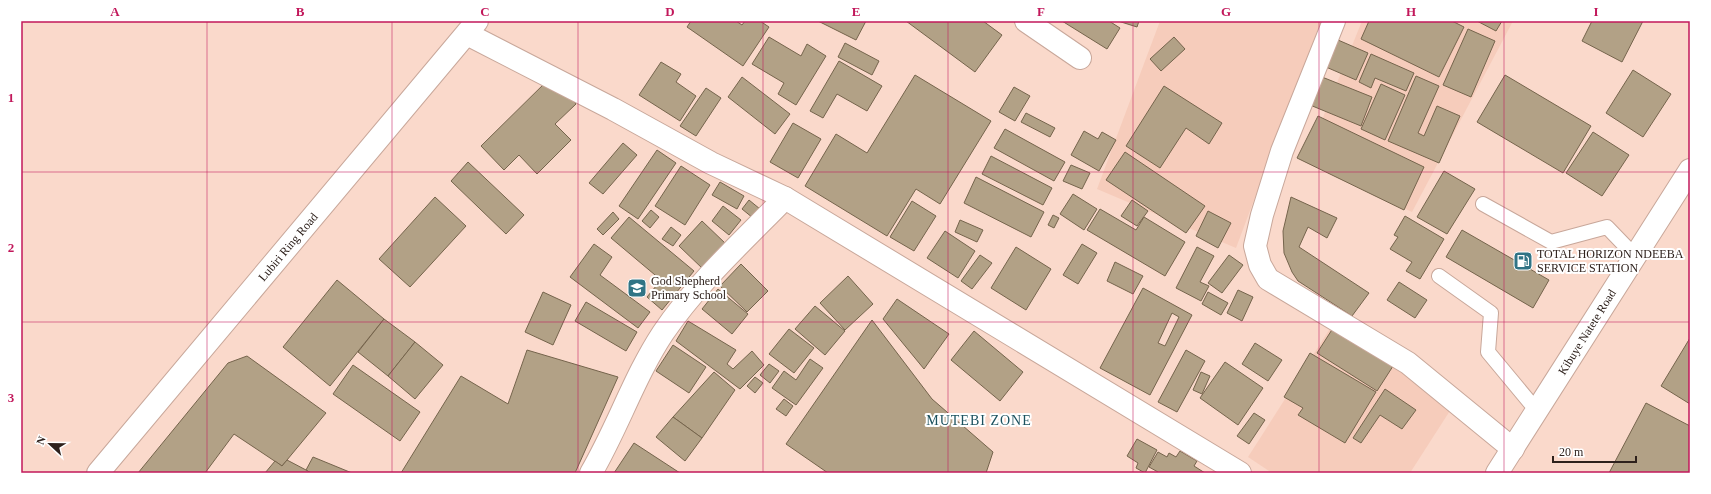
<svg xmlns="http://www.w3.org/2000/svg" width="1711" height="494" font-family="'Times New Roman',serif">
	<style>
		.built { fill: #f6ccbb }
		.building { fill: #b2a186; stroke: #75644c; fill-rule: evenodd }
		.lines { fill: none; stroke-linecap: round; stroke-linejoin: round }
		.lane-casing { stroke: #c8a79a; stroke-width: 16 }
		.street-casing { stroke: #c8a79a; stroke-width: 24 }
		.secondary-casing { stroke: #c8a79a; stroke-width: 24 }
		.primary-casing { stroke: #c8a79a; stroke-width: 24 }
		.lane { stroke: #fff; stroke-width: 14 }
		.street { stroke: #fff; stroke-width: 22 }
		.secondary { stroke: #fff; stroke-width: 22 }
		.primary { stroke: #fff; stroke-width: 22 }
		.grid { fill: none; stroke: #c2185b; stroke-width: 1; stroke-opacity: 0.55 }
		.labels { text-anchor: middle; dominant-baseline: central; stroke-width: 4; stroke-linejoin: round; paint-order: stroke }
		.street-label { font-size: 12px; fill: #2e211c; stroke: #fff }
		.poi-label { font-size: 12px; fill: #2e211c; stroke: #fff; text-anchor: start }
		.quarter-label { font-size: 14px; letter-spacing: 1px; fill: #1b515e; stroke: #fff }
		.neatline { fill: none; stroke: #c2185b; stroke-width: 1.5 }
		.grid-label { font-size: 13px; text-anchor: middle; font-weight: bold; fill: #c2185b }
	</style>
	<rect width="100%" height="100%" fill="#fad9cb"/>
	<!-- built -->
	<g class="built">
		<path d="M1160,21H1321L1236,248L1097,189Z"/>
		<path d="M1362,21H1513L1412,212L1305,162Z"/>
		<path d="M1331,327L1453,406L1410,473H1272L1248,457Z"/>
	</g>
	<!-- building -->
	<g class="building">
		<path d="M691,21H736L742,25L745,21H760L769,27L743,66L687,27Z"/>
		<path d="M818,21H866L856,40Z"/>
		<path d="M906,21H983L1002,35L975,72Z"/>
		<path d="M1062,21H1109L1120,28L1107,49Z"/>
		<path d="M1118,21H1139L1137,27Z"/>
		<path d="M1369,21H1452L1464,27L1439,77L1361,39Z"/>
		<path d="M1477,21H1502L1496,31Z"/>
		<path d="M1592,21H1643L1622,62L1582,41Z"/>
		<path d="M1468,29L1495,41L1471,97L1443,85Z"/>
		<path d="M769,37L801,56L807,44L826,56L796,105L778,94L784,83L752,64Z"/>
		<path d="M1174,37L1185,49L1161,71L1150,59Z"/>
		<path d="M1338,40L1368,53L1356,80L1326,67Z"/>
		<path d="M845,43L879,61L872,75L838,57Z"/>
		<path d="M1371,54L1414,73L1406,91L1375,78L1371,88L1359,82Z"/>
		<path d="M839,61L882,86L867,111L837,94L823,118L810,111Z"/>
		<path d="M661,62L681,74L676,82L696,96L680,121L639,95Z"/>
		<path d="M1633,70L1671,94L1643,137L1606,113Z"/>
		<path d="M915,75L991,121L940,204L916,189L887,236L805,186L836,134L867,153Z"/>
		<path d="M1505,75L1591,126L1563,173L1477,122Z"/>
		<path d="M1416,76L1439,86L1418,133L1424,136L1437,106L1460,116L1439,163L1388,141Z"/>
		<path d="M742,77L790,114L775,134L728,97Z"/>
		<path d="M1322,77L1372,97L1361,126L1310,105Z"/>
		<path d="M550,78L576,104L555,124L571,140L537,174L519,155L504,170L481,146Z"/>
		<path d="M1381,84L1405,95L1385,140L1361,129Z"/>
		<path d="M1164,86L1222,123L1209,144L1186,128L1160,168L1126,146Z"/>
		<path d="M1014,87L1030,96L1015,121L999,112Z"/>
		<path d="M706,88L721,98L696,136L680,126Z"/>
		<path d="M1026,113L1055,128L1050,137L1021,122Z"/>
		<path d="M1318,116L1424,167L1404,210L1297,158Z"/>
		<path d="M793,123L821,139L798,178L770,162Z"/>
		<path d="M1005,129L1065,162L1054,181L994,148Z"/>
		<path d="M1084,131L1098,139L1102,132L1116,140L1099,171L1071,155Z"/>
		<path d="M1593,132L1629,155L1602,196L1566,173Z"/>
		<path d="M623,143L637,155L603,194L589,183Z"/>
		<path d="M657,150L676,163L638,219L619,206Z"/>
		<path d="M1125,152L1205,206L1186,233L1106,180Z"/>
		<path d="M991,156L1052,188L1043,205L982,174Z"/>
		<path d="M468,162L524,215L506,234L451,181Z"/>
		<path d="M1071,165L1090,173L1082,189L1063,181Z"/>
		<path d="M681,166L710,185L685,225L655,206Z"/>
		<path d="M1444,171L1475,189L1447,234L1417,217Z"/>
		<path d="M976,177L1044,212L1031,237L964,203Z"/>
		<path d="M720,182L744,196L737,209L712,195Z"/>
		<path d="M1073,194L1097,209L1084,230L1060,214Z"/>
		<path d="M435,197L466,226L410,287L379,259Z"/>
		<path d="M1291,197L1337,218L1327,238L1308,227L1299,247L1369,293L1352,316L1298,281L1292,272L1284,253L1283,231Z"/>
		<path d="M749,200L760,209L753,218L742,209Z"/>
		<path d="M1132,200L1148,211L1137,226L1121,216Z"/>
		<path d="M912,201L936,216L914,251L890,237Z"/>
		<path d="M723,206L741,220L729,235L712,221Z"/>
		<path d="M1100,209L1136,230L1144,217L1185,242L1165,276L1087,230Z"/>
		<path d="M651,210L659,217L650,228L642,221Z"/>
		<path d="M1208,211L1231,223L1218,248L1196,236Z"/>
		<path d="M613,212L619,219L603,235L597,229Z"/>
		<path d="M1053,215L1059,218L1054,228L1048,225Z"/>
		<path d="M1405,216L1444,239L1420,279L1406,271L1412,262L1390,249L1398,237L1394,235Z"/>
		<path d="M629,217L694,271L662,310L647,297L661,280L611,238Z"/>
		<path d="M960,220L983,230L977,242L955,232Z"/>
		<path d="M702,221L726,244L703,269L679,246Z"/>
		<path d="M671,227L681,235L673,246L662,239Z"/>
		<path d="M1462,230L1549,280L1533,308L1446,257Z"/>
		<path d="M945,231L975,251L958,278L927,258Z"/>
		<path d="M594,244L612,257L600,275L650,312L638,328L570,277Z"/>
		<path d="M1082,244L1097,253L1078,284L1063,275Z"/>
		<path d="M1016,247L1051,269L1026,310L991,288Z"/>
		<path d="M1197,247L1214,256L1200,282L1209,286L1201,301L1176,288Z"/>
		<path d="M980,255L992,263L972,289L961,281Z"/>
		<path d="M1229,255L1243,265L1222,293L1208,283Z"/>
		<path d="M1115,262L1143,276L1133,294L1107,281Z"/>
		<path d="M741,264L768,291L747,312L720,286Z"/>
		<path d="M848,276L873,304L845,330L820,303Z"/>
		<path d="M337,280L384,319L330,386L283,347Z"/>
		<path d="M1399,282L1427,300L1415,318L1387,300Z"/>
		<path d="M1143,288L1192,315L1150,395L1100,368ZM1172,313L1179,317L1165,346L1158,343Z"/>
		<path d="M718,289L748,314L732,334L702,309Z"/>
		<path d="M1238,290L1253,297L1242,321L1227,313Z"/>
		<path d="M543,292L571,305L553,345L525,332Z"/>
		<path d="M1208,292L1228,303L1221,315L1202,304Z"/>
		<path d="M897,299L949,334L924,369L883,319Z"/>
		<path d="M586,302L637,332L626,351L575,321Z"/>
		<path d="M815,306L845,331L825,355L795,329Z"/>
		<path d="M384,319L415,342L388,376L358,352Z"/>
		<path d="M872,320L932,399L993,452L986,473H828L786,444Z"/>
		<path d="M688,321L736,350L727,364L733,369L752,351L764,365L740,389L676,341Z"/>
		<path d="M1335,325L1395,363L1377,391L1317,353Z"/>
		<path d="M789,329L814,348L794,373L769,354Z"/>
		<path d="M974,331L1023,372L1000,401L951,360Z"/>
		<path d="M1690,338V404L1661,386Z"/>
		<path d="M415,342L443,365L415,399L388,376Z"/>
		<path d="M1255,343L1282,360L1268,381L1242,364Z"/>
		<path d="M673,345L706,367L689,393L656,371Z"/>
		<path d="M527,350L618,377L575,473H401L461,376L508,404Z"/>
		<path d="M1186,350L1205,361L1177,412L1158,402Z"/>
		<path d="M1310,353L1376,392L1345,443L1298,415L1303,408L1284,397Z"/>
		<path d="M247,356L326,413L282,466L234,434L205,473H138L228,363Z"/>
		<path d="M810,359L823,368L796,405L772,388L784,371L796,380Z"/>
		<path d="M1225,362L1263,388L1238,425L1200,398Z"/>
		<path d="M769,364L779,371L770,383L760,375Z"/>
		<path d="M353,365L420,412L400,441L333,394Z"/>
		<path d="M714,372L735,390L702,438L673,417Z"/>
		<path d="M1201,372L1210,376L1202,394L1193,390Z"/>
		<path d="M755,377L763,383L755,393L747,386Z"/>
		<path d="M1385,389L1416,410L1402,429L1380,415L1361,443L1353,438Z"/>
		<path d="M784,399L793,406L786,416L776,409Z"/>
		<path d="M1646,403L1690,426V473H1609Z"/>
		<path d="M1254,413L1265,420L1249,444L1237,436Z"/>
		<path d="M673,417L702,438L685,461L656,437Z"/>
		<path d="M1137,439L1157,450L1145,473L1136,468L1138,463L1127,456Z"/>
		<path d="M634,443L680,473H614Z"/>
		<path d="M1180,451L1197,461L1194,466L1205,473H1157L1158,472L1149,467L1158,452L1167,457L1169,453L1176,457Z"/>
		<path d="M313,457L352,473H311L306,470Z"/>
		<path d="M287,460L306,470L311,473H265L275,461L282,466Z"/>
	</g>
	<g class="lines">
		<defs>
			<g id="lane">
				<path d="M1483,204L1551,242L1607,227L1635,256"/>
				<path d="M1439,276L1491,313L1488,352L1537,411"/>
			</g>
			<g id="street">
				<path d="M1026,21L1080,58"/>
				<path d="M1334,21L1282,151L1262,215L1255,246L1260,265L1268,279L1408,363L1513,449"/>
				<path d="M467,34L613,109L711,163L785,198L1240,473"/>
				<path d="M591,473C618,427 634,377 663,333C697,283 743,241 785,198"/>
			</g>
			<path id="secondary" d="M98,473L477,21"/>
			<path id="primary" d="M1497,473L1690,170"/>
		</defs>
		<!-- lane casing -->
		<use href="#lane" class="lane-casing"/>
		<!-- street casing -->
		<use href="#street" class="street-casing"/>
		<!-- secondary casing -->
		<use href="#secondary" class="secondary-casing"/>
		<!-- primary casing -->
		<use href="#primary" class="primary-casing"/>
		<!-- lane -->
		<use href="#lane" class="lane"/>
		<!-- street -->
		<use href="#street" class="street"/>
		<!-- secondary -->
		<use href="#secondary" class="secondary"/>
		<!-- primary -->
		<use href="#primary" class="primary"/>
	</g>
	<!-- grid -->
	<path class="grid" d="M207,21V473M392,21V473M578,21V473M763,21V473M948,21V473M1133,21V473M1319,21V473M1504,21V473M21,172H1690M21,322H1690"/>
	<!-- icons -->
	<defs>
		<symbol id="fuel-square" viewBox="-11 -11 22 22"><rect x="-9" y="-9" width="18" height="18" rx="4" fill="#317485" stroke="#fff"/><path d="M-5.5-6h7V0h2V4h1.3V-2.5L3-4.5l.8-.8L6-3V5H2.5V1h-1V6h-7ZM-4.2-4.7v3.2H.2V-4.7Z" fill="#fff"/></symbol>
		<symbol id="school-square" viewBox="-11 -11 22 22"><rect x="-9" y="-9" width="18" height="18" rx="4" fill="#317485" stroke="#fff"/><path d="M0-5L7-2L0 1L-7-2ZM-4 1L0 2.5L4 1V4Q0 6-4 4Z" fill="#fff"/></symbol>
	</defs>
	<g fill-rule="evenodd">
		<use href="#fuel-square" x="1512" y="250" width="22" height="22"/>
		<use href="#school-square" x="626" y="277" width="22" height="22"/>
	</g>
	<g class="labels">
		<!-- street labels -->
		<g class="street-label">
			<text transform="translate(288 247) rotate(-50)">Lubiri Ring Road</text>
			<text transform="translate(1587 332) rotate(-58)">Kibuye Natete Road</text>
		</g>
		<!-- poi labels -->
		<g class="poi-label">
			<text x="1537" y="254">TOTAL HORIZON NDEEBA<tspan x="1537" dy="14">SERVICE STATION</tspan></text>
			<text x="651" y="281">God Shepherd<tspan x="651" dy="14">Primary School</tspan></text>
		</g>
		<!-- quarter labels -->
		<g class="quarter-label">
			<text x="979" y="420">MUTEBI ZONE</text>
		</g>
	</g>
	<!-- border -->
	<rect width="1711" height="494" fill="none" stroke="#ffffff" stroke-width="44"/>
	<!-- north arrow -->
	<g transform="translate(50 444) rotate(292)" stroke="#ffffff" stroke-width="3" paint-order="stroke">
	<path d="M0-3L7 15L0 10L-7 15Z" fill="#2e211c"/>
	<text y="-6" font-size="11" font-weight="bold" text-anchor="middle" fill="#2e211c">N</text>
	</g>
	<!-- scale -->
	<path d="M1553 456v6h83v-6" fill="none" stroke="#2e211c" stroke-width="2"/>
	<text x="1559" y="456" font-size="12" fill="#2e211c" stroke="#ffffff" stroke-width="3" paint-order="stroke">20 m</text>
	<rect x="22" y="22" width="1667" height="450" class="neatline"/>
	<g class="grid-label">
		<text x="115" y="16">A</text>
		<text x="300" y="16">B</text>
		<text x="485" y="16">C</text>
		<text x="670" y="16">D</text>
		<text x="856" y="16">E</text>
		<text x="1041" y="16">F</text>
		<text x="1226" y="16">G</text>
		<text x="1411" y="16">H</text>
		<text x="1596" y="16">I</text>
		<text x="11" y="102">1</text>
		<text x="11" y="252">2</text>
		<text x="11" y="402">3</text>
	</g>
</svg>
